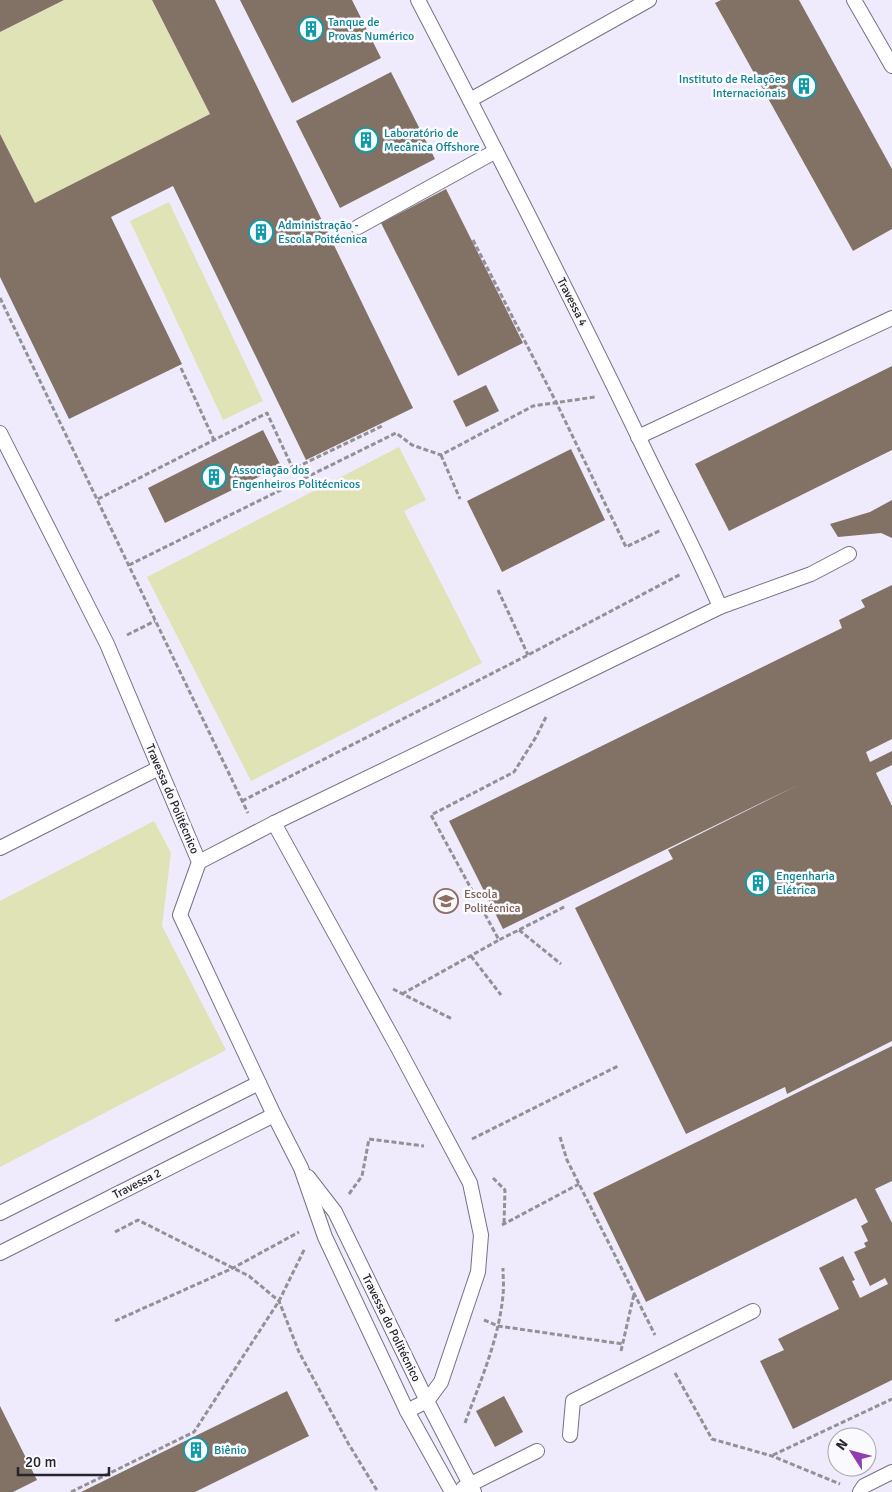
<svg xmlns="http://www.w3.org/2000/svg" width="892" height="1492" font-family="Signika,sans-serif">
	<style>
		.built { fill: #efebfc; fill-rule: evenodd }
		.green { fill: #e0e3b5 }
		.building { fill: #827265 }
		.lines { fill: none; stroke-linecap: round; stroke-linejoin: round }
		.lane-casing { stroke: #767284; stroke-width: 16 }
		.path { stroke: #929196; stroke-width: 3; stroke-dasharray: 5 2.5; stroke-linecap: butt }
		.lane { stroke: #fff; stroke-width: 14 }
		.labels { text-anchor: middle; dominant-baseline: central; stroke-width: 5; stroke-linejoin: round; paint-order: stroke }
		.culture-label { font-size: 12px; fill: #0d838f; stroke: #fafafe; text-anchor: start }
		.street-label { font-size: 12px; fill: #27252c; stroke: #fafafe }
		.education-label { font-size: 12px; fill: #785e54; stroke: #fafafe; text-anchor: start }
	</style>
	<rect width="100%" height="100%" fill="#fafafe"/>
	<!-- built -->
	<path class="built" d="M0,0H892V1492H0ZM837,1437H867V1467H837Z"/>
	<!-- green -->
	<g class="green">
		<path d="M64,0H152L210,114L35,203L0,134V32Z"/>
		<path d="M169,202L263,401L223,420L130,221Z"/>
		<path d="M399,447L426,500L404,511L482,663L251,781L147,577Z"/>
		<path d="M154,821L171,853L162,926L226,1050L0,1167V901Z"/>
	</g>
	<!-- building -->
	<g class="building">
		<path d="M0,0H64L0,32Z"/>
		<path d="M152,0H215L413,408L306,460L173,186L111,217L182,364L69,419L0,277V134L35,203L210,114Z"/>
		<path d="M240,0H352L381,58L292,103Z"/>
		<path d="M721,0H799L892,169V229L853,251L715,3Z"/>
		<path d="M391,72L435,159L340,208L296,121Z"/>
		<path d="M446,189L523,343L458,376L381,223Z"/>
		<path d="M892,366V450L729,531L695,464Z"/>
		<path d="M486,385L499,411L466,427L453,401Z"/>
		<path d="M263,430L281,466L165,523L148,488Z"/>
		<path d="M571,449L605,520L502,572L467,501Z"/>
		<path d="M892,500V538L881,533L838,537L830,524L870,512Z"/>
		<path d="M892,585V739L866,752L870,762L892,751V765L876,773L892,806V1041L787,1094L785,1087L686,1134L575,908L673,859L668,850L798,785L503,929L449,821L842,628L839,620L865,607L861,600Z"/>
		<path d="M892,1046V1181L875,1189L892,1223V1380L793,1429L760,1361L784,1350L778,1339L839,1309L819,1268L843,1256L855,1280L852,1281L860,1298L888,1284L885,1278L870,1286L854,1252L866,1247L864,1243L868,1241L861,1226L868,1222L856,1198L646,1302L593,1193Z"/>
		<path d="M287,1391L309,1436L195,1492H81Z"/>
		<path d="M504,1396L523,1432L495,1447L476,1411Z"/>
		<path d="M0,1406L37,1480L13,1492H0Z"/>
	</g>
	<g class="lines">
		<defs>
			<g id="lane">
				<path d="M418,0C493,144 567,289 638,436C665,493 695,548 720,607"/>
				<path d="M854,0L892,66"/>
				<path d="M470,100L649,0"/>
				<path d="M358,227L496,151"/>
				<path d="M0,433L107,644L199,862L180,915L274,1115L301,1168L325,1237L407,1411L452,1492"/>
				<path d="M638,437L892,318"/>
				<path d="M274,823L398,1048L470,1183L481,1235L478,1272L441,1382L427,1401L407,1411"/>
				<path d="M0,848L159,768"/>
				<path d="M199,862L274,823L562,684L720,607L811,574L849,554"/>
				<path d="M308,1177L335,1212L427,1401L474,1492"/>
				<path d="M0,1213L259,1083"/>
				<path d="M0,1253L274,1115"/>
				<path d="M570,1435L573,1401L753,1311"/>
				<path d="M463,1488L537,1451"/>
				<path d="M860,1492L864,1486L892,1472"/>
			</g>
		</defs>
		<!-- lane casing -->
		<use href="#lane" class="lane-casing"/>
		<!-- path -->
		<g class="path">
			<path d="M473,240L556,402L626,547L661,530"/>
			<path d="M0,298L248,813"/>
			<path d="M181,368L214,440"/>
			<path d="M441,455L460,499"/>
			<path d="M98,499L267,413L293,469L382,426"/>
			<path d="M129,565L396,433L412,445L441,455L533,406L595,397"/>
			<path d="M498,590L528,655"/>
			<path d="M127,635L155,621"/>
			<path d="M546,717L536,737L514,772L431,815L499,940L566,906"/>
			<path d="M242,801L528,655L681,574"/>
			<path d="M519,930L561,964"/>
			<path d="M471,956L501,995"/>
			<path d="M393,989L452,1019"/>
			<path d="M402,994L499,940"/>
			<path d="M560,1137L567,1160L655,1335"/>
			<path d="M472,1139L618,1066"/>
			<path d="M493,1178L505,1190L504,1224"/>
			<path d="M349,1194L362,1176L369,1139L424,1146"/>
			<path d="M502,1225L579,1184"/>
			<path d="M115,1232L138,1220L233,1268L249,1276L279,1301L299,1352L348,1443L378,1492"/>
			<path d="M484,1320L498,1326L623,1344"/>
			<path d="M115,1321L233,1268L299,1232"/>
			<path d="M621,1351L634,1294"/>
			<path d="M675,1373L712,1439L772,1456L840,1484"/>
			<path d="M465,1423C480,1382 499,1339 503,1295C504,1286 503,1277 503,1268"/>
			<path d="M773,1455L892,1399"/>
			<path d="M71,1492L194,1432L279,1301L305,1248"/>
		</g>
		<!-- lane -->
		<use href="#lane" class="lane"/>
	</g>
	<!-- icons -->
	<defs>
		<symbol id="building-ring" viewBox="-11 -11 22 22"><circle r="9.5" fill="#fafafe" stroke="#0f9aa8" stroke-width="1.5"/><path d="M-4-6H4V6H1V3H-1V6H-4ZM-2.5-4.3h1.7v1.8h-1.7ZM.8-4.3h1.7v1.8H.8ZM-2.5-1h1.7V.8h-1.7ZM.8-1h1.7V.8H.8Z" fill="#0f9aa8"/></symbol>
		<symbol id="university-ring" viewBox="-11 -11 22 22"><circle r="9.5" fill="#fafafe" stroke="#8d6e63" stroke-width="1.5"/><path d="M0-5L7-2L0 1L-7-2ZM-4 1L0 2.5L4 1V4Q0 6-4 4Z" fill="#8d6e63"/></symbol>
	</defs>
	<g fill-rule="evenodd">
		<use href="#building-ring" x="297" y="15" width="28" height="28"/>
		<use href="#building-ring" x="790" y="72" width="28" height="28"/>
		<use href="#building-ring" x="352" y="126" width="28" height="28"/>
		<use href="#building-ring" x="247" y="218" width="28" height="28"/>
		<use href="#building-ring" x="200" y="463" width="28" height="28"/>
		<use href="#building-ring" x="744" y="869" width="28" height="28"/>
		<use href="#university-ring" x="432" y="887" width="28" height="28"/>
		<use href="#building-ring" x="182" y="1436" width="28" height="28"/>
	</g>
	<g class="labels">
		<!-- culture labels -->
		<g class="culture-label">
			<text x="328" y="22">Tanque de<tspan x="328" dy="14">Provas Numérico</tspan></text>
			<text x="786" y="79" text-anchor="end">Instituto de Relações<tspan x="786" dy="14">Internacionais</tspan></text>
			<text x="384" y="133">Laboratório de<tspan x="384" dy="14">Mecânica Offshore</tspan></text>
			<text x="278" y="225">Administração -<tspan x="278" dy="14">Escola Poitécnica</tspan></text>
			<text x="232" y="470">Associação dos<tspan x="232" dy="14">Engenheiros Politécnicos</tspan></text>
			<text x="776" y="876">Engenharia<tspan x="776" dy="14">Elétrica</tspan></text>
			<text x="214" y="1450">Biênio</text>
		</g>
		<!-- street labels -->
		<g class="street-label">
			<text transform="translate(572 302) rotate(63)">Travessa 4</text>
			<text transform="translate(172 799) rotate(67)">Travessa do Politécnico</text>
			<text transform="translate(137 1184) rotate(-27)">Travessa 2</text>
			<text transform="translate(391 1328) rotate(64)">Travessa do Politécnico</text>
		</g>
		<!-- education labels -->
		<g class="education-label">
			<text x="464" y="894">Escola<tspan x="464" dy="14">Politécnica</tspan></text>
		</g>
	</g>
	<!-- north arrow -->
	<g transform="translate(852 1452) rotate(306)"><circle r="24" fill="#fafafe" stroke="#a6a5aa"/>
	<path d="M0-4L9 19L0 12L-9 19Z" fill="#8f3eae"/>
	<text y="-8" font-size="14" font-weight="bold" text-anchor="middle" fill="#27252c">N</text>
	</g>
	<!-- scale -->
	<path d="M18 1467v8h91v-8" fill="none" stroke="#27252c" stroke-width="2.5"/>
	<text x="25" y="1467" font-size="15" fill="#27252c" stroke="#fafafe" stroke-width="4" paint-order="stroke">20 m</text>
</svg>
